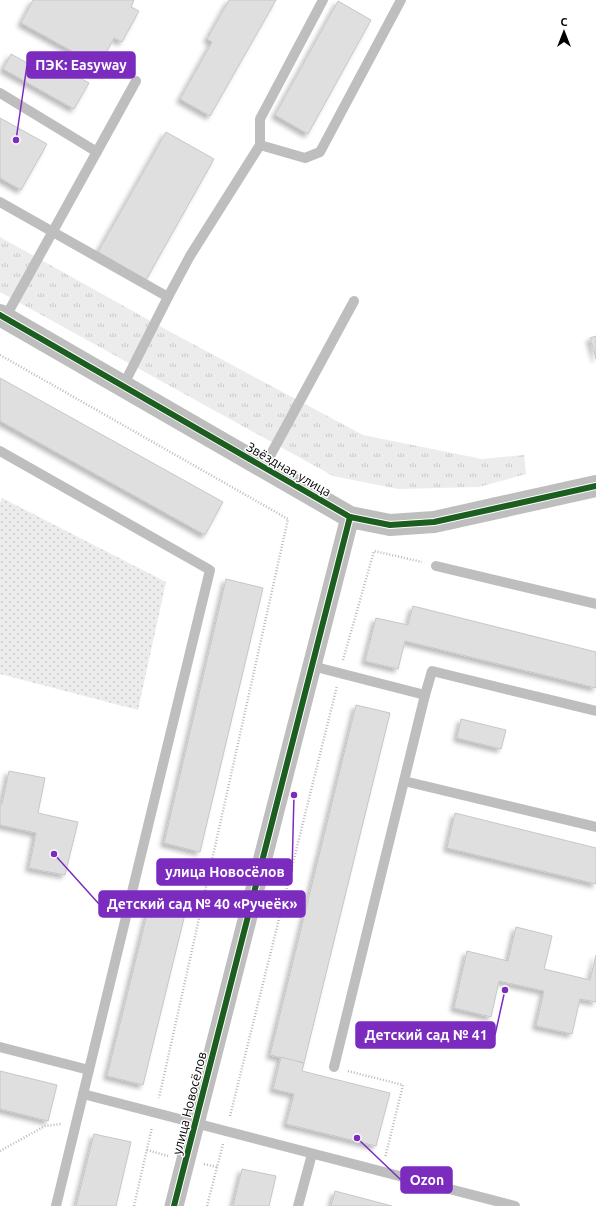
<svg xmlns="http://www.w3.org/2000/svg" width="596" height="1206" font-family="Ubuntu,sans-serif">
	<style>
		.grass { fill: url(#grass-tufts) }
		.park { fill: url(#park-dots) }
		.building { fill: #dfdfdf; stroke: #c7c7c7; filter: url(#shadow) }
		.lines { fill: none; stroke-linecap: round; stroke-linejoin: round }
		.path { stroke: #b9b9b9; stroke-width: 2.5; stroke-dasharray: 1 2; stroke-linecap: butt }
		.service { stroke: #bebebe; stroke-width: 10 }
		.minor { stroke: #bebebe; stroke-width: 19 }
		.tertiary { stroke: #bebebe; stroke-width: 22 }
		.cycleway-casing { stroke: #fff; stroke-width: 8 }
		.cycleway { stroke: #1b5e20; stroke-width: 6 }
		.labels { text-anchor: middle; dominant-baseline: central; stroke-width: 3; stroke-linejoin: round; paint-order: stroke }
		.street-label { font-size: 13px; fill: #000; stroke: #fff }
		.leader { fill: none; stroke: #7b2cbf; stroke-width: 1.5 }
		.callout-dot { fill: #7b2cbf; stroke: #fff; stroke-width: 1.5 }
		.callout { fill: #7b2cbf; stroke: #7b2cbf; stroke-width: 1.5 }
		.callout-label { font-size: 14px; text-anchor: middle; font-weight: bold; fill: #fff }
	</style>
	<defs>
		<pattern id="grass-tufts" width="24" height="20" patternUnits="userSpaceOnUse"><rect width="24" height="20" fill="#ececec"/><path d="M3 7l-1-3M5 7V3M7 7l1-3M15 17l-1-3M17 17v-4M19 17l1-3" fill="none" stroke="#c9c9c9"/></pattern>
		<pattern id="park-dots" width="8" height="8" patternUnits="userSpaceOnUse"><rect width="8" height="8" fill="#ececec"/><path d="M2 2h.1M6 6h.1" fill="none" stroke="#c9c9c9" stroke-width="1.8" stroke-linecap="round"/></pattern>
		<filter id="shadow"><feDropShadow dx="-3.5" dy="3.5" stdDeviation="2" flood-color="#0004"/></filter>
	</defs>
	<rect width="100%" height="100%" fill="#fff"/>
	<!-- grass -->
	<path class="grass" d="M0,237L165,329L363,435L482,459L524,455L526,474L479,487L398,489L333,476L0,292Z"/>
	<!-- park -->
	<path class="park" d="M2,498L166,582L138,710L0,674V503Z"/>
	<!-- building -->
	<g class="building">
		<path d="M33,0H134L131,7L139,11L122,42L114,38L99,66L21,23Z"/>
		<path d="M229,0H276L210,116L180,99L212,42L207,39Z"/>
		<path d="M338,1L371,20L308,134L275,115Z"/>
		<path d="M11,54L53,77L59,66L89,83L74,109L3,69Z"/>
		<path d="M0,118L47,144L21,190L0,178Z"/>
		<path d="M166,132L214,159L146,280L98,252Z"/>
		<path d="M596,336V359L590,338Z"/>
		<path d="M0,378L223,502L205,535L0,421Z"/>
		<path d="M226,579L263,588L200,852L164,843Z"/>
		<path d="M413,606L596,652V688L405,641L398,669L365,661L376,618L408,625Z"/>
		<path d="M356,705L390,713L304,1063L270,1055Z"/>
		<path d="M461,719L506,730L501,749L457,738Z"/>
		<path d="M9,771L45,778L38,813L78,822L65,875L29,868L36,833L0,825V804H2Z"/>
		<path d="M455,813L596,848V884L447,848Z"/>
		<path d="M150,902L186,910L143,1085L107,1076Z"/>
		<path d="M516,927L552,936L544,969L590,980L596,955V1002L580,999L572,1034L536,1026L544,991L499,981L491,1017L454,1008L467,951L508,961Z"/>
		<path d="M281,1057L304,1063L302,1071L390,1093L376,1146L286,1124L294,1094L273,1089Z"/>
		<path d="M0,1071L57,1085L48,1121L0,1109Z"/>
		<path d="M94,1134L131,1142L116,1206H76Z"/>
		<path d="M242,1169L276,1176L269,1206H233Z"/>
		<path d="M335,1191L392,1206H331Z"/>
	</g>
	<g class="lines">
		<!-- path -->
		<g class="path">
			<path d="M0,355L288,519L159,1098"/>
			<path d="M343,660L374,551L422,562"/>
			<path d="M348,1071L403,1085L385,1158"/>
			<path d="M230,1116L337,686"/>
			<path d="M147,1150L168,1156"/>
			<path d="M0,1151L45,1126L61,1124"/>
			<path d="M204,1164L217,1167"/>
			<path d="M134,1206L152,1127"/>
			<path d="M207,1206L223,1144"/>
		</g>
		<!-- service -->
		<g class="service">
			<path d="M0,93L97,152"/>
			<path d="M260,145V119L323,0"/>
			<path d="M0,202L168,297"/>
			<path d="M5,318L136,81"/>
			<path d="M123,386L168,297L190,256L260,145L305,158L320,152L401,0"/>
			<path d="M0,451L210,570L56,1206"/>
			<path d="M264,467L354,301"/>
			<path d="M436,566L596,604"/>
			<path d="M312,666L425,695L432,671L596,711"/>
			<path d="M404,781L596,827"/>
			<path d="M0,1047L89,1070"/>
			<path d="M334,1067L425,695"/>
			<path d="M83,1094L515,1206"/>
			<path d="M298,1206L312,1154"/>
		</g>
		<!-- minor -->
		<path class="minor" d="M174,1206L350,517"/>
		<!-- tertiary -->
		<path class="tertiary" d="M0,315L350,517L390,525L434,522L596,486"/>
		<defs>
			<g id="cycleway">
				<path d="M0,315L350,517L390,525L434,522L596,486"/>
				<path d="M174,1206L350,517"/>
			</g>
		</defs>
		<!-- cycleway casing -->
		<use href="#cycleway" class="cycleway-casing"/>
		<!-- cycleway -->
		<use href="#cycleway" class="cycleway"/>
	</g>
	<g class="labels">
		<!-- street labels -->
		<g class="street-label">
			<text transform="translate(289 469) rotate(30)">Звёздная улица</text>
			<text transform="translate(189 1103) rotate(-76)">улица Новосёлов</text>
		</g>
	</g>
	<!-- callouts -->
	<path class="leader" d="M16 140L27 65M294 795L292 872M54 854L99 904M505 990L495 1035M357 1138L401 1180"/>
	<g class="callout-dot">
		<circle cx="16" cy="140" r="4"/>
		<circle cx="294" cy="795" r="4"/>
		<circle cx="54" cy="854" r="4"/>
		<circle cx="505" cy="990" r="4"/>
		<circle cx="357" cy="1138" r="4"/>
	</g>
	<g class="callout">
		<rect x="27" y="52" width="108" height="26" rx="4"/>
		<rect x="157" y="859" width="135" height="26" rx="4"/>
		<rect x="99" y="891" width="206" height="26" rx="4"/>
		<rect x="356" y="1022" width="139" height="26" rx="4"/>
		<rect x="401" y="1167" width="51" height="26" rx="4"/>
	</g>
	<g class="callout-label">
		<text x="81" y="70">ПЭК: Easyway</text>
		<text x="225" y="877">улица Новосёлов</text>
		<text x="202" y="909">Детский сад № 40 «Ручеёк»</text>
		<text x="426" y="1040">Детский сад № 41</text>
		<text x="427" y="1185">Ozon</text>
	</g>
	<!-- north arrow -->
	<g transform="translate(564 32)" stroke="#ffffff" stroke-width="3" paint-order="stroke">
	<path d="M0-3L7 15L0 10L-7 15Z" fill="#000000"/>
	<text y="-6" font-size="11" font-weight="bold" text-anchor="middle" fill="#000000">С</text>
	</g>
</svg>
